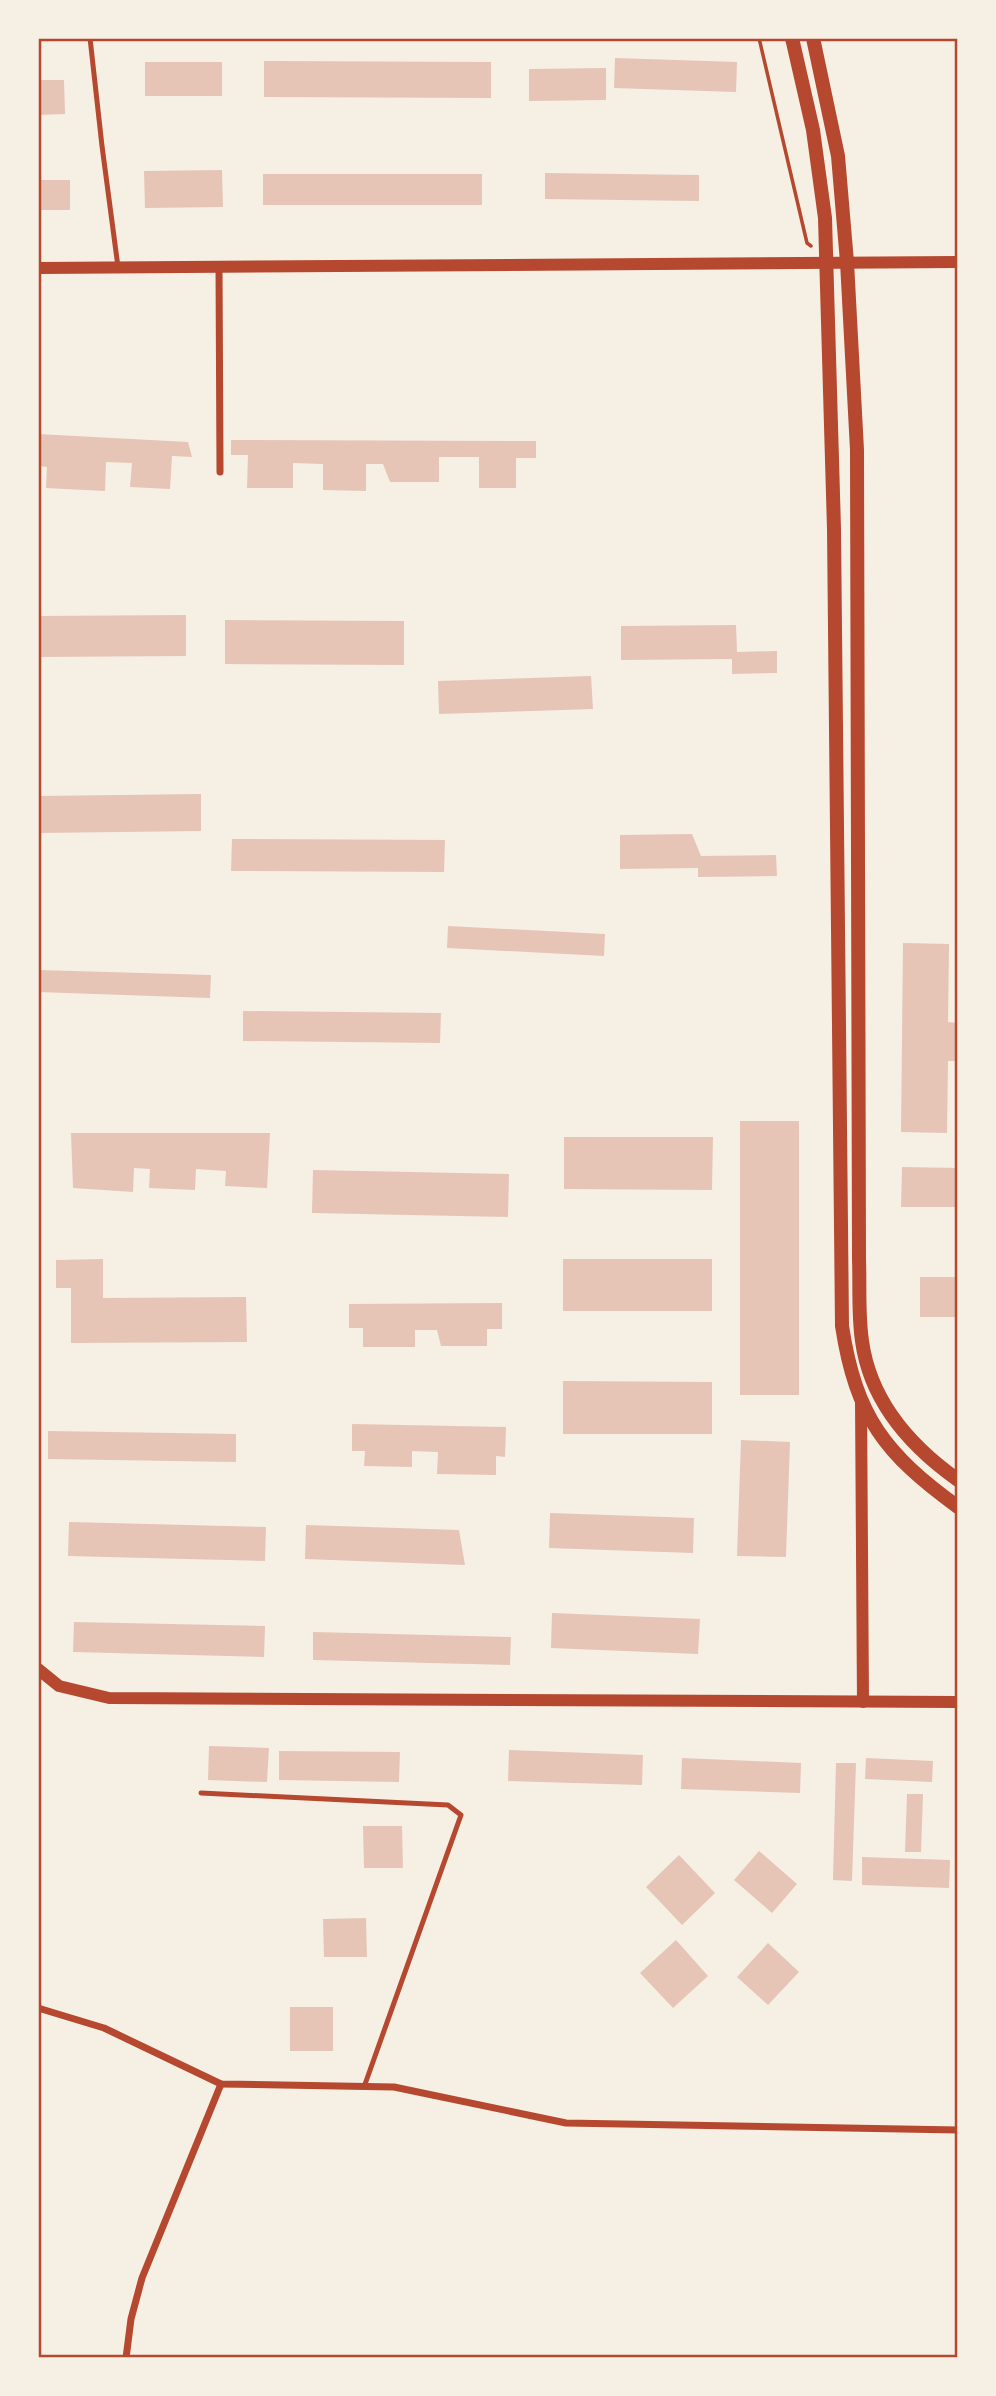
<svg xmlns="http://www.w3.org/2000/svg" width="996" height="2396" font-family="'IBM Plex Sans',sans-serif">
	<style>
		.building { fill: #e6c5b7 }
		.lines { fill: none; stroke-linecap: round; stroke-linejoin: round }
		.path { stroke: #b5482f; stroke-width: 3.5 }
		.service { stroke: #b5482f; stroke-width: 5 }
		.minor { stroke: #b5482f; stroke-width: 7 }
		.tertiary { stroke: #b5482f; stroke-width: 12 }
		.secondary { stroke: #b5482f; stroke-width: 14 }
		.neatline { fill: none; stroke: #b5482f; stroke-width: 2.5 }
	</style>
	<rect width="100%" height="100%" fill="#f6efe4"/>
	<!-- building -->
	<g class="building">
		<path d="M615,58L737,62L736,92L614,88Z"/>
		<path d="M264,61L491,62V98L264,97Z"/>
		<rect x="145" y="62" width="77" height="34"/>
		<path d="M606,68V100L529,101V69Z"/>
		<path d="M38,80H64L65,114L38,115Z"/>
		<path d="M222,170L223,207L145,208L144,171Z"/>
		<path d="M545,173L699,175V201L545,199Z"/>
		<rect x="263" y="174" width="219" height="31"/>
		<rect x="38" y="180" width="32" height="30"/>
		<path d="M38,434L188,442L192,457L172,456L170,489L130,487L132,463L106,462L105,491L46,488L47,467L38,466Z"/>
		<path d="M231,440L536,441V458H516V488H479V457H439V482H390L383,464H366V491L323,490V464L293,463V488H247L248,455H231Z"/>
		<path d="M186,615V656L38,657V616Z"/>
		<path d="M225,620L404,621V665L225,664Z"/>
		<path d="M736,625L737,652L777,651V673L732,674V659L621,660V626Z"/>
		<path d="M591,676L593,709L439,714L438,681Z"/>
		<path d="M201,794V831L38,833V796Z"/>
		<path d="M692,834L701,856L776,855L777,876L698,877V868L620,869V835Z"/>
		<path d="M232,839L445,840L444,872L231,871Z"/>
		<path d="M448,926L605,934L604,956L447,948Z"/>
		<path d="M903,943L949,944L948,1022L958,1023V1061H948L947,1133L901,1132Z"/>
		<path d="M38,970L211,975L210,998L38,992Z"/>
		<path d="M243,1011L441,1013L440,1043L243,1041Z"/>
		<rect x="740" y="1121" width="59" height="274"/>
		<path d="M71,1133H270L267,1188L225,1186L226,1171L196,1169L195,1190L149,1188L150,1169L134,1168L133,1192L73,1188Z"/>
		<path d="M564,1137H713L712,1190L564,1189Z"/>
		<path d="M902,1167L958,1168V1207H901Z"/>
		<path d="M313,1170L509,1174L508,1217L312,1213Z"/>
		<path d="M103,1259V1298L246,1297L247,1342L71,1343V1288H56V1260Z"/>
		<rect x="563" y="1259" width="149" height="52"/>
		<rect x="920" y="1277" width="38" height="40"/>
		<path d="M502,1303V1329H487V1346H441L437,1330H415V1347H363V1328H349V1304Z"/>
		<path d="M563,1381L712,1382V1434H563Z"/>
		<path d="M352,1424L506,1427L505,1457L496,1456V1475L437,1474L438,1452L412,1451V1467L364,1466L365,1451H352Z"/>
		<path d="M48,1431L236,1434V1462L48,1459Z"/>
		<path d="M741,1440L790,1442L786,1557L737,1556Z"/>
		<path d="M550,1513L694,1518L693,1553L549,1548Z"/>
		<path d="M69,1522L266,1527L265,1561L68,1556Z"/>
		<path d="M306,1525L459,1530L465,1565L305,1559Z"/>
		<path d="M552,1613L700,1619L698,1654L551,1648Z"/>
		<path d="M74,1622L265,1626L264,1657L73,1652Z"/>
		<path d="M313,1632L511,1637L510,1665L313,1660Z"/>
		<path d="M209,1746L269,1748L267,1782L208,1780Z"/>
		<path d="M509,1750L643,1755L642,1785L508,1781Z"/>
		<path d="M279,1751L400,1752L399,1782L279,1780Z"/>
		<path d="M682,1758L801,1763L800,1793L681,1789Z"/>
		<path d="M866,1758L933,1761L932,1782L865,1779Z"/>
		<path d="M836,1763H856L852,1881L833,1880Z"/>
		<path d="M907,1794H923L921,1852H905Z"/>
		<path d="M363,1826H402L403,1868H364Z"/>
		<path d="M759,1851L797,1884L772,1913L734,1880Z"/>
		<path d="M679,1855L715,1893L682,1925L646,1887Z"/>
		<path d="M862,1857L950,1860L949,1888L862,1885Z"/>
		<path d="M366,1918L367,1957H324L323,1919Z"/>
		<path d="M676,1940L708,1976L673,2008L640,1973Z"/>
		<path d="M768,1943L799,1972L768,2005L737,1977Z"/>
		<rect x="290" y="2007" width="43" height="44"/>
	</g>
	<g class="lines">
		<!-- path -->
		<path class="path" d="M759,38L807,243L811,246"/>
		<!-- service -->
		<g class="service">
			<path d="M90,38L102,146L118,267"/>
			<path d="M201,1793L448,1805L461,1815L364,2087"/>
		</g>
		<!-- minor -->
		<g class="minor">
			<path d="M219,266L220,472"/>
			<path d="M38,2008L104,2028L221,2084L394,2087L566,2123L958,2130"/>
			<path d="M126,2358L131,2319L142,2278L221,2084"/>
		</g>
		<!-- tertiary -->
		<g class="tertiary">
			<path d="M38,268L958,262"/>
			<path d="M861,1400L863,1702"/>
			<path d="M38,1669L59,1686L109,1698L958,1702"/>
		</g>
		<!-- secondary -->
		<g class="secondary">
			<path d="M792,38L813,130L825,218L834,529L842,1326C856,1417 885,1454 958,1507"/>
			<path d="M813,38L838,156L847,262L857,450L859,1259C860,1286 858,1314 862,1341C870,1400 910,1446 958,1480"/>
		</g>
	</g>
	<!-- border -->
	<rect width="996" height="2396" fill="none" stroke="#f6efe4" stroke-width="80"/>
	<rect x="40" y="40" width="916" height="2316" class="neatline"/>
</svg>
